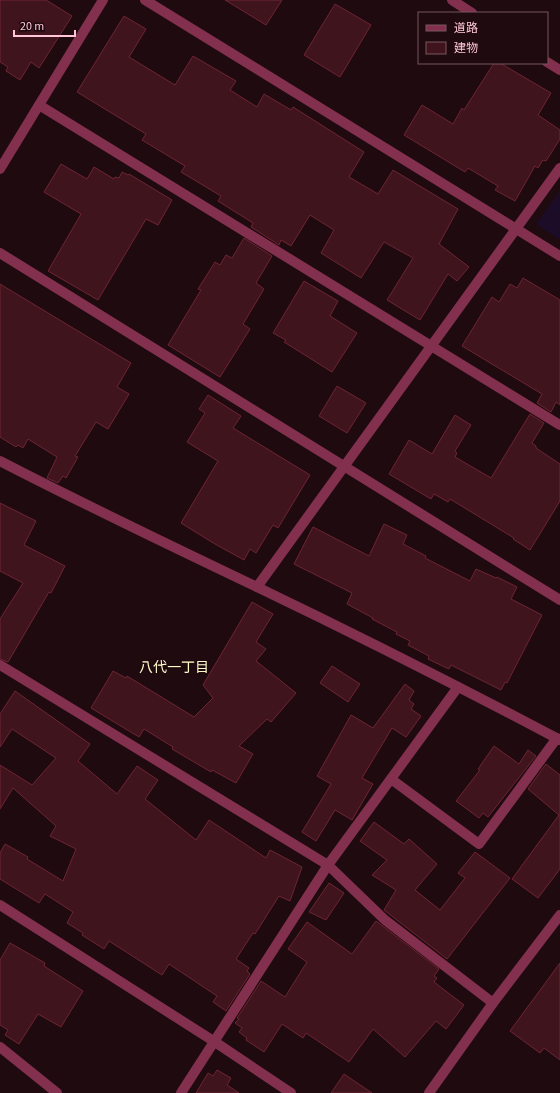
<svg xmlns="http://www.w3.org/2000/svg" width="560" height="1093" font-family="'Source Sans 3','Noto Sans JP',sans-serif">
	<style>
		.green { fill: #1c0c28 }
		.building { fill: #40141d; stroke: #6f2434 }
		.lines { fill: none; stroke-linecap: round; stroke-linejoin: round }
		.minor { stroke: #82304e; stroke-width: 10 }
		.labels { text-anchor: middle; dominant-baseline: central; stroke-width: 3; stroke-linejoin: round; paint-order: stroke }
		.neighbourhood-label { font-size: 14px; fill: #fffcc8; stroke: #1e0a0f }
	</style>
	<rect width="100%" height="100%" fill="#1e0a0f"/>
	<!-- green -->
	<path class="green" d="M560,191V240L536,224Z"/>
	<!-- building -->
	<g class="building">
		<path d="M0,0H46L72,16L39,68L31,62L20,80L6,71L8,67L0,62Z"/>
		<path d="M225,0H282L266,25Z"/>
		<path d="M335,4L371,25L340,77L304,55Z"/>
		<path d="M124,16L146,29L129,57L175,85L193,56L236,81L230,90L257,107L264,94L291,110L293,107L364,152L349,177L378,194L393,170L458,209L439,244L469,267L457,281L448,274L420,320L387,300L413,258L384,242L361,278L321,253L334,230L310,215L291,246L281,240L279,245L251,227L253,223L218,201L221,196L181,172L185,166L142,140L146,134L77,92Z"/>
		<path d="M494,63H500L551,93L538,115L560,130V139L546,161L543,160L538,168L535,166L515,201L495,190L498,186L468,168L465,172L404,135L422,105L453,124L462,108L464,110Z"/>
		<path d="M61,164L87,179L94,167L114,179L115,177L119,178L122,172L128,175L129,174L172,200L158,225L146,219L98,300L48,271L81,214L44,192Z"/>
		<path d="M244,238L272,256L256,283L264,289L243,324L250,329L220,377L168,345L201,290L198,289L215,262L220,265L226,255L232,258Z"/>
		<path d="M523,278L560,300V405L556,402L551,412L537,403L542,394L462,346L492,297L499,302L510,284L517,288Z"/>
		<path d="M304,281L338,301L330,316L357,333L332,372L284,342L286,340L273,333Z"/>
		<path d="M0,284L131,363L117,387L129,394L108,429L96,422L75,456L78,457L66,478L63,476L58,483L47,478L57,457L28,439L23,448L18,445L16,447L0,437Z"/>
		<path d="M337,386L366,403L347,433L319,416Z"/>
		<path d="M208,395L241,416L233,428L310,475L278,528L273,525L256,553L250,549L244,560L215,544L181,523L218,461L187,442L205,413L199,409Z"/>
		<path d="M530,414L544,423L532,443L536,446V448L560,464V501L530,550L513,539L514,538L450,499L448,502L434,494L431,499L389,474L409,440L432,454L455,415L471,425L455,451L457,453L455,457L491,478Z"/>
		<path d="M0,503L36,521L24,545L65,566L51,593L49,592L8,662L0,659V619L23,583L0,571Z"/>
		<path d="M384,524L407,535L403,544L426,556L425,558L470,581L476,569L496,578L497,577L517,587L511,599L542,615L507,683L505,682L501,690L451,665L449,669L428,659L429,656L408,645L410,641L396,634L397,632L372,619L373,618L347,604L352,593L294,564L313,527L369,556Z"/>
		<path d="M252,602L273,614L256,642L266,649L256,661L296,693L271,722L267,719L239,746L253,754L236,783L212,770L211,772L172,749L173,747L144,729L139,737L91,708L113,671L126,678L127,676L194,717L213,698L203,685Z"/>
		<path d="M332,666L360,684L348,702L320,683Z"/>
		<path d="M405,684L414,691L409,700L414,704L411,709L421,716L406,737L392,728L362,778L373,784L352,820L335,810L316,841L302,832L331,784L317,776L351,715L373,728Z"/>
		<path d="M15,691L90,744L78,761L117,794L137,766L158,780L145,799L196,840L209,820L266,858L270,850L302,867L290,901L279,896L255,934L253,933L236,959L249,968L247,971L250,974L226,1011L213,1002L217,996L169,964L162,975L109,941L104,949L82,935L83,933L67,923L73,912L45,894L39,903L0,879V853L5,844L28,857L27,859L63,881L76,849L50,836L56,826L13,788L0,809V765L32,785L56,758L12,729L0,747V714Z"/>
		<path d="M494,746L519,764L528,750L536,756L488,817L483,813L479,818L456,801L480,770L478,769Z"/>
		<path d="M546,764L560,775V869L538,898L512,879L559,815L528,789Z"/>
		<path d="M374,822L404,844L409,839L437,864L415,890L440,910L465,878L458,873L475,852L510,878L447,959L384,910L396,890L372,875L387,860L360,841Z"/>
		<path d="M329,883L344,893L326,920L309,912Z"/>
		<path d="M376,921L439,969L434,976L437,978L434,982L464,1005L446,1029L436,1021L405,1057L373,1029L349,1062L306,1033L303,1038L282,1024L264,1052L246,1040L247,1038L239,1032L242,1028L235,1023L239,1019L237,1018L261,981L285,997L307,962L288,949L307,922L352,954Z"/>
		<path d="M10,943L45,963L44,966L83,991L61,1027L38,1014L19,1044L5,1035L8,1030L0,1025V960Z"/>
		<path d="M560,963V1060L544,1048L540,1053L510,1031Z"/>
		<path d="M217,1070L231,1078L227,1085L239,1093H196L208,1073L213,1076Z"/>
		<path d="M344,1074L372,1093H331Z"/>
	</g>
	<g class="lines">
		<!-- minor -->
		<g class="minor">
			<path d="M145,0L560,256"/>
			<path d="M452,0L472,13"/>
			<path d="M547,62L560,70"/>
			<path d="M39,105L560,425"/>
			<path d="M0,169L103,0"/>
			<path d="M0,253L560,600"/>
			<path d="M0,461C85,505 171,546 257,587C359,636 460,687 560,740"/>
			<path d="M257,587L560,168"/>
			<path d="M0,665L328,865L385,920L493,1003"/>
			<path d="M391,779L479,844L557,738"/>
			<path d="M0,905L215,1042L291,1093"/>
			<path d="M0,1047L57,1093"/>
			<path d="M181,1093L328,865L458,687"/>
			<path d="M429,1093L493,1003L560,915"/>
		</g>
	</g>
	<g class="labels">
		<!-- neighbourhood labels -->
		<g class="neighbourhood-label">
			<text x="174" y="668">八代一丁目</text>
		</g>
	</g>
	<!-- legend -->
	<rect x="418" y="12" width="130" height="52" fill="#1e0a0f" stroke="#78555f"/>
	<rect x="426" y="25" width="20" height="6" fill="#82304e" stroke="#78555f"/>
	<text x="454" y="32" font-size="12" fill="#ffc6d7">道路</text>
	<rect x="426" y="42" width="20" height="12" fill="#40141d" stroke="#78555f"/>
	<text x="454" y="52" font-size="12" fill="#ffc6d7">建物</text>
	<!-- scale -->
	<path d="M14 30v6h61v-6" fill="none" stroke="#ffc6d7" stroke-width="2"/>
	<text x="20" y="30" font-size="12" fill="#ffc6d7" stroke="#1e0a0f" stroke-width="3" paint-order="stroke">20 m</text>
</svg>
